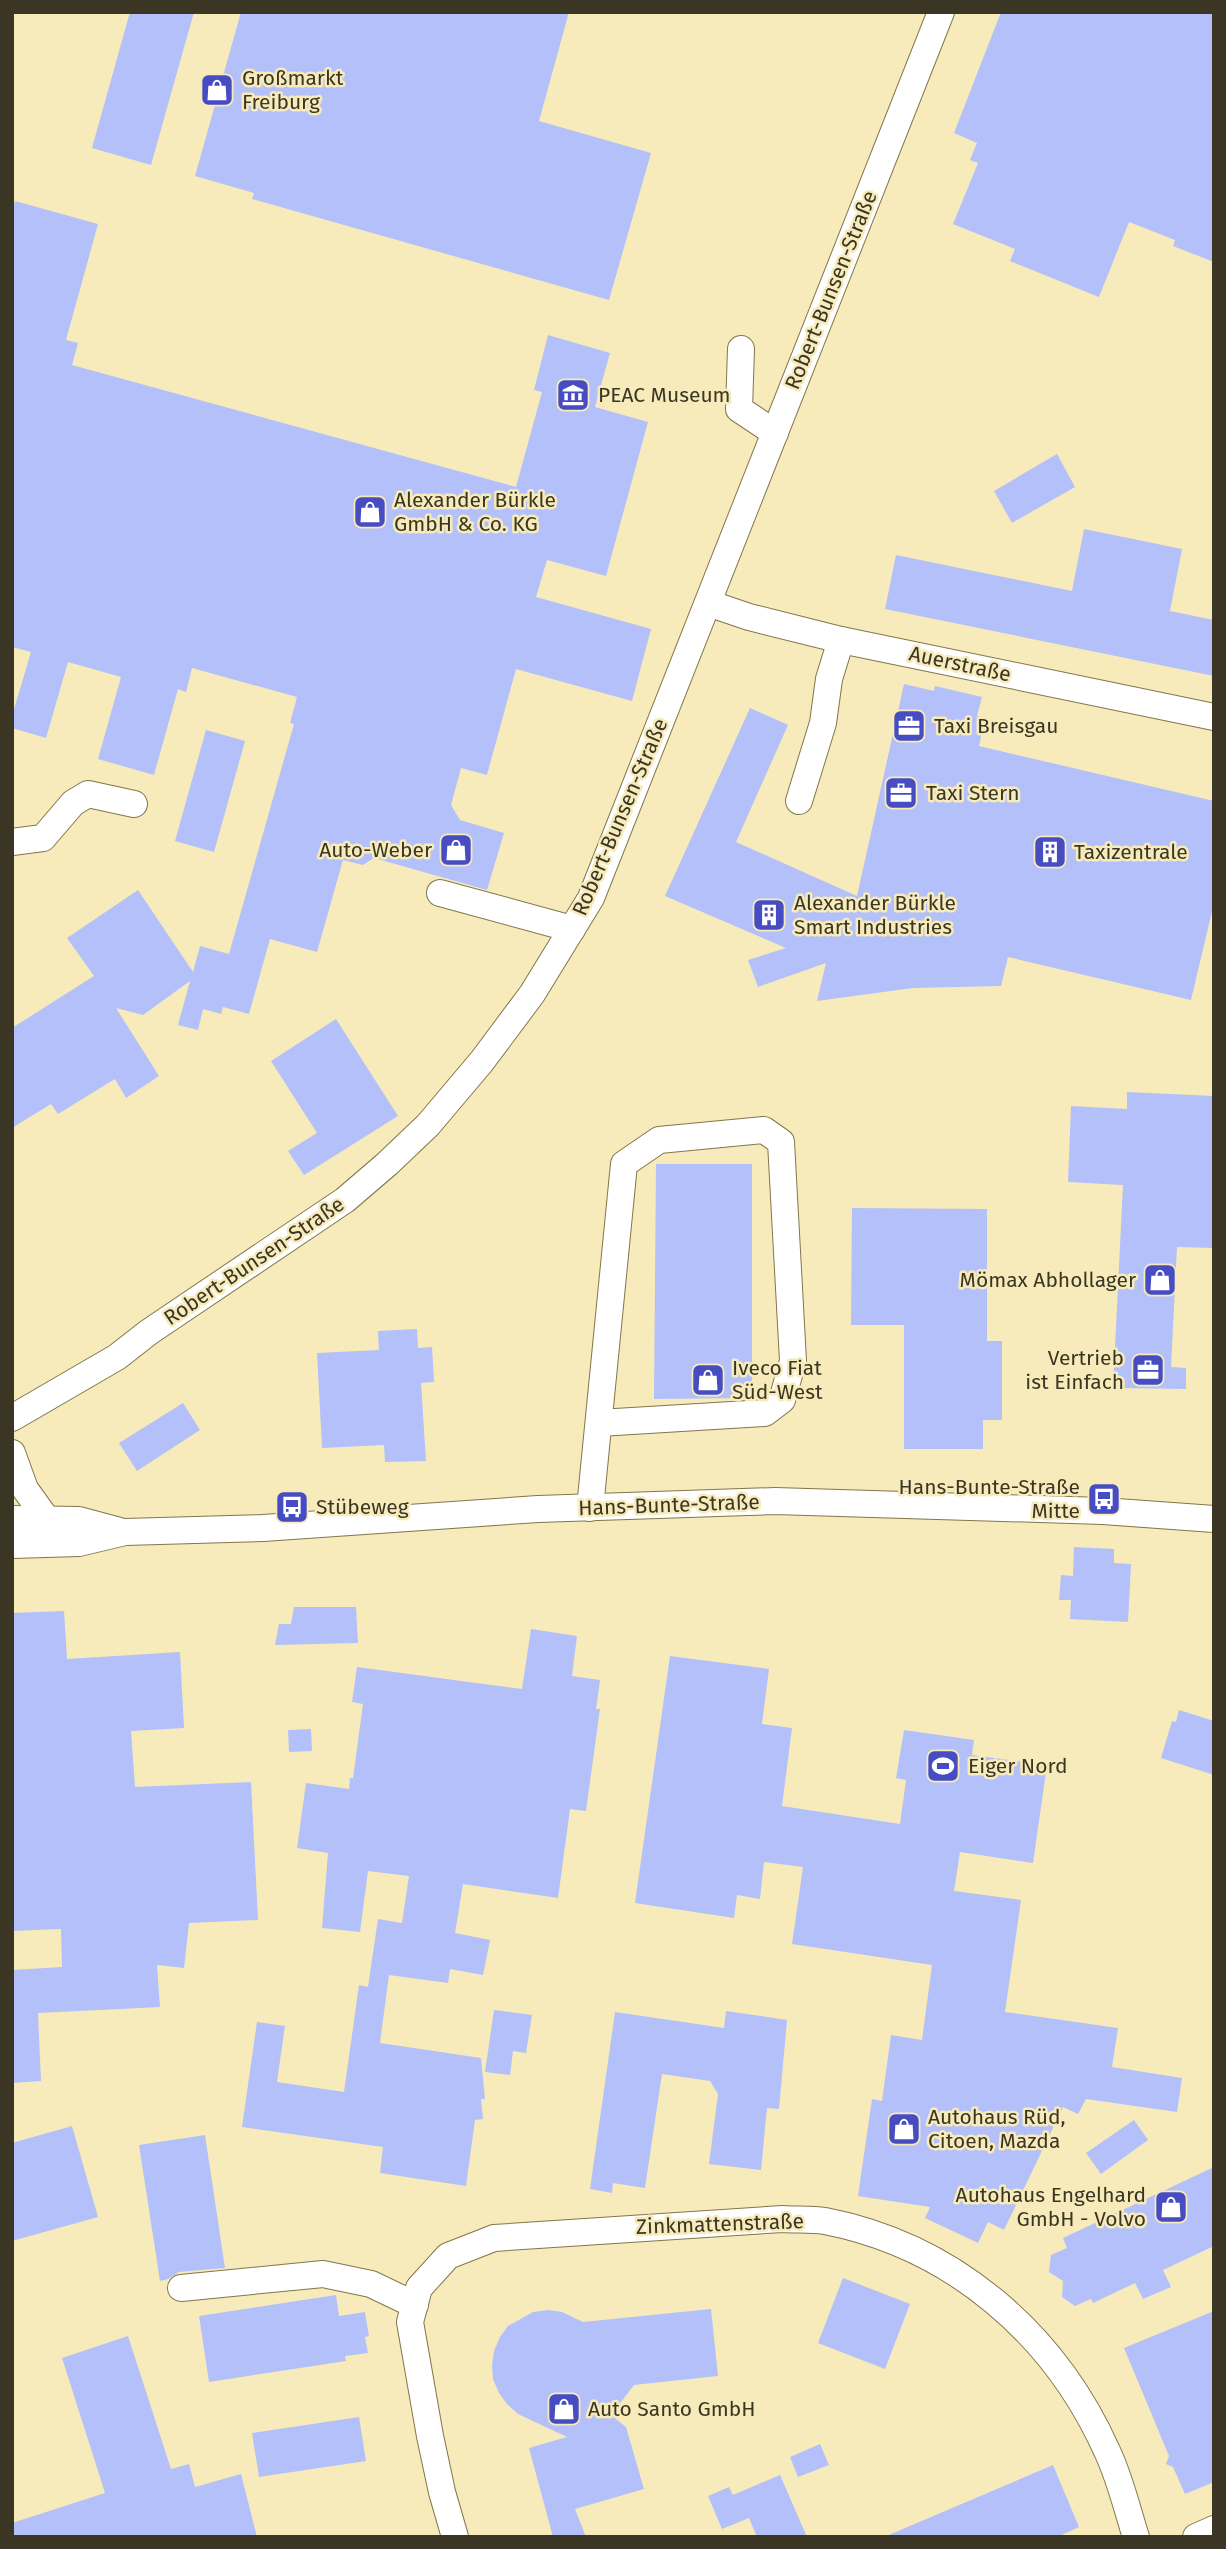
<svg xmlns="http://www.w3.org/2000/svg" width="1226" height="2549" font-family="'Fira Sans',sans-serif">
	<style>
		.building { fill: #b4c0f9 }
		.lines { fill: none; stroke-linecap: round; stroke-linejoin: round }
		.minor-casing { stroke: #82764b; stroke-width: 28 }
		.minor { stroke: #fff; stroke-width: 26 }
		.labels { text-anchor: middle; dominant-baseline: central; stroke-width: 5; stroke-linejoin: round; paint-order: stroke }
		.poi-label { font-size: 21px; fill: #3b3623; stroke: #f7ebbb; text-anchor: start }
		.street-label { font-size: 21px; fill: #3b3623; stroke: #f7ebbb }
	</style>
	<rect width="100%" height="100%" fill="#f7ebbb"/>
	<!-- building -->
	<g class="building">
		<path d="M130,12H194L151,165L92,148Z"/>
		<path d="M241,12H569L539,121L651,153L609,300L252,199L254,193L195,176Z"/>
		<path d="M1001,12H1214V262L1173,246L1175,240L1129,222L1099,297L1010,261L1015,249L953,224L978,163L970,160L977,143L954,133Z"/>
		<path d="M15,201L98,224L66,340L78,343L72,365L516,487L542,392L534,390L548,335L610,353L595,407L648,422L606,576L547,560L536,597L651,629L632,701L516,669L487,775L461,768L451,805L460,820L504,833L487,890L374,858L363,865L343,860L317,952L270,939L249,1014L223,1007L221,1014L203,1009L198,1030L178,1025L190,981L143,1015L116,1008L159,1076L126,1098L115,1079L58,1114L51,1104L12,1128V1028L94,976L67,938L138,890L193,972L200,946L229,954L294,724L290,723L297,697L192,668L186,692L178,689L154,775L98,759L121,677L68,662L46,738L12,728V716L31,652L12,647V213Z"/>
		<path d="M1057,454L1075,487L1012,523L994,491Z"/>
		<path d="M1084,529L1182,549L1170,611L1214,620V676L885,609L896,555L1072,591Z"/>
		<path d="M904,684L934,691L935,686L982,697L977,716L985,718L979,746L1214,801V903L1191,1000L1008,957L1001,986L913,988L817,1001L826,963L758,987L748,960L786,948L665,896L750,708L788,725L736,842L857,896Z"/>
		<path d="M206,730L245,741L214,852L175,841Z"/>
		<path d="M336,1019L398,1116L304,1175L288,1151L317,1133L271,1061Z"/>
		<path d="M1127,1092L1214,1096V1248L1177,1247L1171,1367L1186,1368V1389L1113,1388L1123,1185L1068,1182L1071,1106L1127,1109Z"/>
		<path d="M656,1164H752V1398L654,1399Z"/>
		<path d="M852,1208L987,1209V1341H1002V1420H983V1449H904V1325H851Z"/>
		<path d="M417,1329L418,1348L432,1347L434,1382L421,1383L426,1461L385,1462L384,1445L322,1448L317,1353L379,1350L378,1331Z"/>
		<path d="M183,1403L200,1430L137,1471L119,1443Z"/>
		<path d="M1074,1547L1114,1549V1563L1131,1564L1128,1622L1070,1619L1071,1600H1059L1061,1575L1073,1576Z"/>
		<path d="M294,1607H356L358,1643L275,1645L279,1624H291Z"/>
		<path d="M64,1611L67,1659L180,1652L184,1728L131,1731L135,1787L251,1782L258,1920L189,1923L184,1968L157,1965L160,2007L38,2013L41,2081L12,2083V1970L62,1967L61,1929L12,1931V1613Z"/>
		<path d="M531,1629L577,1636L572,1676L600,1680L596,1709H600L586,1811L570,1809L558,1898L463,1884L455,1933L490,1940L483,1975L450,1969L448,1983L389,1975L380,2043L481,2058L485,2099H481L483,2119L475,2120L466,2186L380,2173L383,2147L242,2127L257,2022L285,2026L277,2082L344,2092L359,1985L368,1987L378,1919L402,1923L409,1876L368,1871L360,1932L322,1928L328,1853L297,1848L306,1783L349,1789L350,1778H353L363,1704L352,1702L357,1667L522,1689Z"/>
		<path d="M670,1656L769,1669L762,1724L792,1728L782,1806L900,1824L906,1780L896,1778L904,1730L974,1740L972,1755L1047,1765L1033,1863L960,1852L954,1891L1021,1900L1005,2012L1118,2028L1112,2067L1182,2078L1177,2112L1086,2099L1078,2114L1063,2107L1004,2230L988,2222L978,2243L925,2218L930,2207L858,2196L872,2099L882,2101L891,2035L922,2040L932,1965L792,1944L803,1867L764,1862L760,1899L737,1895L734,1918L635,1903Z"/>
		<path d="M1179,1710L1214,1721V1775L1161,1758L1172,1721L1176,1722Z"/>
		<path d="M311,1729L312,1751L289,1752L288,1730Z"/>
		<path d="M494,2010L532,2015L526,2053L513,2051L510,2075L485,2072Z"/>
		<path d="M726,2011L787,2020L779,2109L767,2108L761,2170L709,2164L718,2094L710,2081L662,2074L645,2188L613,2183L612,2193L590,2189L615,2012L724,2028Z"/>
		<path d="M1134,2120L1148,2140L1101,2174L1086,2153Z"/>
		<path d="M72,2126L98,2217L12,2241V2143Z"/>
		<path d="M205,2135L225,2268L179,2272L168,2279L160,2281L139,2145Z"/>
		<path d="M1214,2167V2246L1163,2270L1171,2287L1143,2299L1135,2283L1093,2303L1091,2299L1075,2306L1062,2297L1063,2281L1049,2272L1051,2255L1067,2248L1063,2238Z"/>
		<path d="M843,2278L910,2304L885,2369L818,2343Z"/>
		<path d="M336,2295L339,2316L365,2312L369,2336L365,2337L368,2353L345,2356L346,2361L209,2382L199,2316Z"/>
		<path d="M711,2309L718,2376L634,2385L611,2415L626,2427L644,2489L575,2509L586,2537H553L529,2448L567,2437L518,2414L507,2404L499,2393L493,2379L492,2365L494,2351L500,2337L508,2326L533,2312L548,2310L562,2312L583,2322Z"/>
		<path d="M1214,2311V2482L1185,2494L1173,2467L1166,2464L1169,2456L1124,2348Z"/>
		<path d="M128,2336L171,2469L189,2464L195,2487L241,2474L257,2537H12V2523L105,2493L62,2358Z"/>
		<path d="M359,2417L366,2461L259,2477L252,2433Z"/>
		<path d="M820,2444L829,2465L798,2477L790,2457Z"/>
		<path d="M1053,2465L1079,2527L1057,2537H884Z"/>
		<path d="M780,2475L807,2537H757L749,2518L722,2529L708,2496L729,2487L733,2495Z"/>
	</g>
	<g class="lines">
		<defs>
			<g id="minor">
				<path d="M741,349L739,409L775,433"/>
				<path d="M708,603L749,617L841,640L1214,717"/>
				<path d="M799,801L823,723L829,679L841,640"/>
				<path d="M12,842L43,838L73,803L88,794L134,804"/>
				<path d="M440,893L572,929"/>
				<path d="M12,1418L117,1357L149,1332L345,1200L387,1164L428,1125L482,1061L532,994L591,898L941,12"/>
				<path d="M12,1453L25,1489L48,1521"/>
				<path d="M590,1508L624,1164L659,1140L764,1130L781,1142L793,1361L782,1400L765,1413L599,1423"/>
				<path d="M12,1519L79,1520L120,1531"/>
				<path d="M12,1545L79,1543L125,1532L263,1528L538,1509L775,1501L1103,1511L1214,1519"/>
				<path d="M181,2288L323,2274L371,2284L415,2305"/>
				<path d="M455,2537L442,2492L430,2436L410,2322L419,2288L448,2256L494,2238L782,2219C796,2220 811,2219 825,2221C953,2246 1054,2333 1107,2451C1120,2478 1127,2509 1136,2537"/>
				<path d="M1196,2537L1214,2529"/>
			</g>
		</defs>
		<!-- minor casing -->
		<use href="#minor" class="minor-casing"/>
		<!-- minor -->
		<use href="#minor" class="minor"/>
	</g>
	<!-- icons -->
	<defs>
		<symbol id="shop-square" viewBox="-11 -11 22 22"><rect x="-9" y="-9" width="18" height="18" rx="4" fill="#464cc1" stroke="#f7ebbb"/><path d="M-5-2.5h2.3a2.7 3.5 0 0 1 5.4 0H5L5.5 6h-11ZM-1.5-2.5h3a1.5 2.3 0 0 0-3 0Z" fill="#fff"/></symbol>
		<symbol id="museum-square" viewBox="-11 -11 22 22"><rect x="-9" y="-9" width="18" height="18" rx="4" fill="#464cc1" stroke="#f7ebbb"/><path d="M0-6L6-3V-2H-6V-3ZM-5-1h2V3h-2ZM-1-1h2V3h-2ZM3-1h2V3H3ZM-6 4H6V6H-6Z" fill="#fff"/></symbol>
		<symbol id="office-square" viewBox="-11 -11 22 22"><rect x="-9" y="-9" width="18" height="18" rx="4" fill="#464cc1" stroke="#f7ebbb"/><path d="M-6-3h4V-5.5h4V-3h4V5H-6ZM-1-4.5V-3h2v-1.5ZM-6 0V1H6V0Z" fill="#fff"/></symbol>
		<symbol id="building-square" viewBox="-11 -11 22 22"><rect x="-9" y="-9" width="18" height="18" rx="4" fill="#464cc1" stroke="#f7ebbb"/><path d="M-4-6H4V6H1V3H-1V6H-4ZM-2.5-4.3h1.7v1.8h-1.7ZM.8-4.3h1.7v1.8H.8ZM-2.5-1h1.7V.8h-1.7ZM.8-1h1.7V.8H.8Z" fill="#fff"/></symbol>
		<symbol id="bus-square" viewBox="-11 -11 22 22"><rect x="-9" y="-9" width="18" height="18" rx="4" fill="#464cc1" stroke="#f7ebbb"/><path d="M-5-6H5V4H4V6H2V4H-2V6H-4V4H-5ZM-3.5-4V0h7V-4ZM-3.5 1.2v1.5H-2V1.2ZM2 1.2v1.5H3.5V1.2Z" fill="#fff"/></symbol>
		<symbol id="stadium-square" viewBox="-11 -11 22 22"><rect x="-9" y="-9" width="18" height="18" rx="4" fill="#464cc1" stroke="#f7ebbb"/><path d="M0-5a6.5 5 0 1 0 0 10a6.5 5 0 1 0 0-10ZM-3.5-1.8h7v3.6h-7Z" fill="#fff"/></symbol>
	</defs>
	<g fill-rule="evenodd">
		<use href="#shop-square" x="198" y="71" width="38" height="38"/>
		<use href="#museum-square" x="554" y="376" width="38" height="38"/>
		<use href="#shop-square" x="351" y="493" width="38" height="38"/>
		<use href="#office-square" x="890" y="707" width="38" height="38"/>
		<use href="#office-square" x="882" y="774" width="38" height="38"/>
		<use href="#shop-square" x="437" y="831" width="38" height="38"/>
		<use href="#building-square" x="1031" y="833" width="38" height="38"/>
		<use href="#building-square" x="750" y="896" width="38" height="38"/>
		<use href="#shop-square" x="1141" y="1261" width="38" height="38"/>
		<use href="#office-square" x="1129" y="1351" width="38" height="38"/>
		<use href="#shop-square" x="689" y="1361" width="38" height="38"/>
		<use href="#bus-square" x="1085" y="1480" width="38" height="38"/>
		<use href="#bus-square" x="273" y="1488" width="38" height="38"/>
		<use href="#stadium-square" x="924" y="1747" width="38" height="38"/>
		<use href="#shop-square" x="885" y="2110" width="38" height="38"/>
		<use href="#shop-square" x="1152" y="2188" width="38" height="38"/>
		<use href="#shop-square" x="545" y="2390" width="38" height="38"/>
	</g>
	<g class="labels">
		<!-- poi labels -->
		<g class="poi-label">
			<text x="242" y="78">Großmarkt<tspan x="242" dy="24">Freiburg</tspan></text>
			<text x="598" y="395">PEAC Museum</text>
			<text x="394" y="500">Alexander Bürkle<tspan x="394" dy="24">GmbH &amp; Co. KG</tspan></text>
			<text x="934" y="726">Taxi Breisgau</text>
			<text x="926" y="793">Taxi Stern</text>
			<text x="432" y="850" text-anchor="end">Auto-Weber</text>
			<text x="1074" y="852">Taxizentrale</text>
			<text x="794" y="903">Alexander Bürkle<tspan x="794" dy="24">Smart Industries</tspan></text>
			<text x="1136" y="1280" text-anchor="end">Mömax Abhollager</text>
			<text x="1124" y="1358" text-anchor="end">Vertrieb<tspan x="1124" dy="24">ist Einfach</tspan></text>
			<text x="732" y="1368">Iveco Fiat<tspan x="732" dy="24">Süd-West</tspan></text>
			<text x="1080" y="1487" text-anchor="end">Hans-Bunte-Straße<tspan x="1080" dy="24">Mitte</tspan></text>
			<text x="316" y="1507">Stübeweg</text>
			<text x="968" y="1766">Eiger Nord</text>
			<text x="928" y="2117">Autohaus Rüd,<tspan x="928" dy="24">Citoen, Mazda</tspan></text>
			<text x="1146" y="2195" text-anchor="end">Autohaus Engelhard<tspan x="1146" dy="24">GmbH - Volvo</tspan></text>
			<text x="588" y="2409">Auto Santo GmbH</text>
		</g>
		<!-- street labels -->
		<g class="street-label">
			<text transform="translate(831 290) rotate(-68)">Robert-Bunsen-Straße</text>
			<text transform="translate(960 664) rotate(12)">Auerstraße</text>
			<text transform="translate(620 817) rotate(-67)">Robert-Bunsen-Straße</text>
			<text transform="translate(254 1261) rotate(-34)">Robert-Bunsen-Straße</text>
			<text transform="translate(669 1505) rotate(-2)">Hans-Bunte-Straße</text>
			<text transform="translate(720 2224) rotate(-2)">Zinkmattenstraße</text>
		</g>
	</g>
	<!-- border -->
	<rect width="1226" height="2549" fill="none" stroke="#3b3623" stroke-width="28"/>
</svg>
